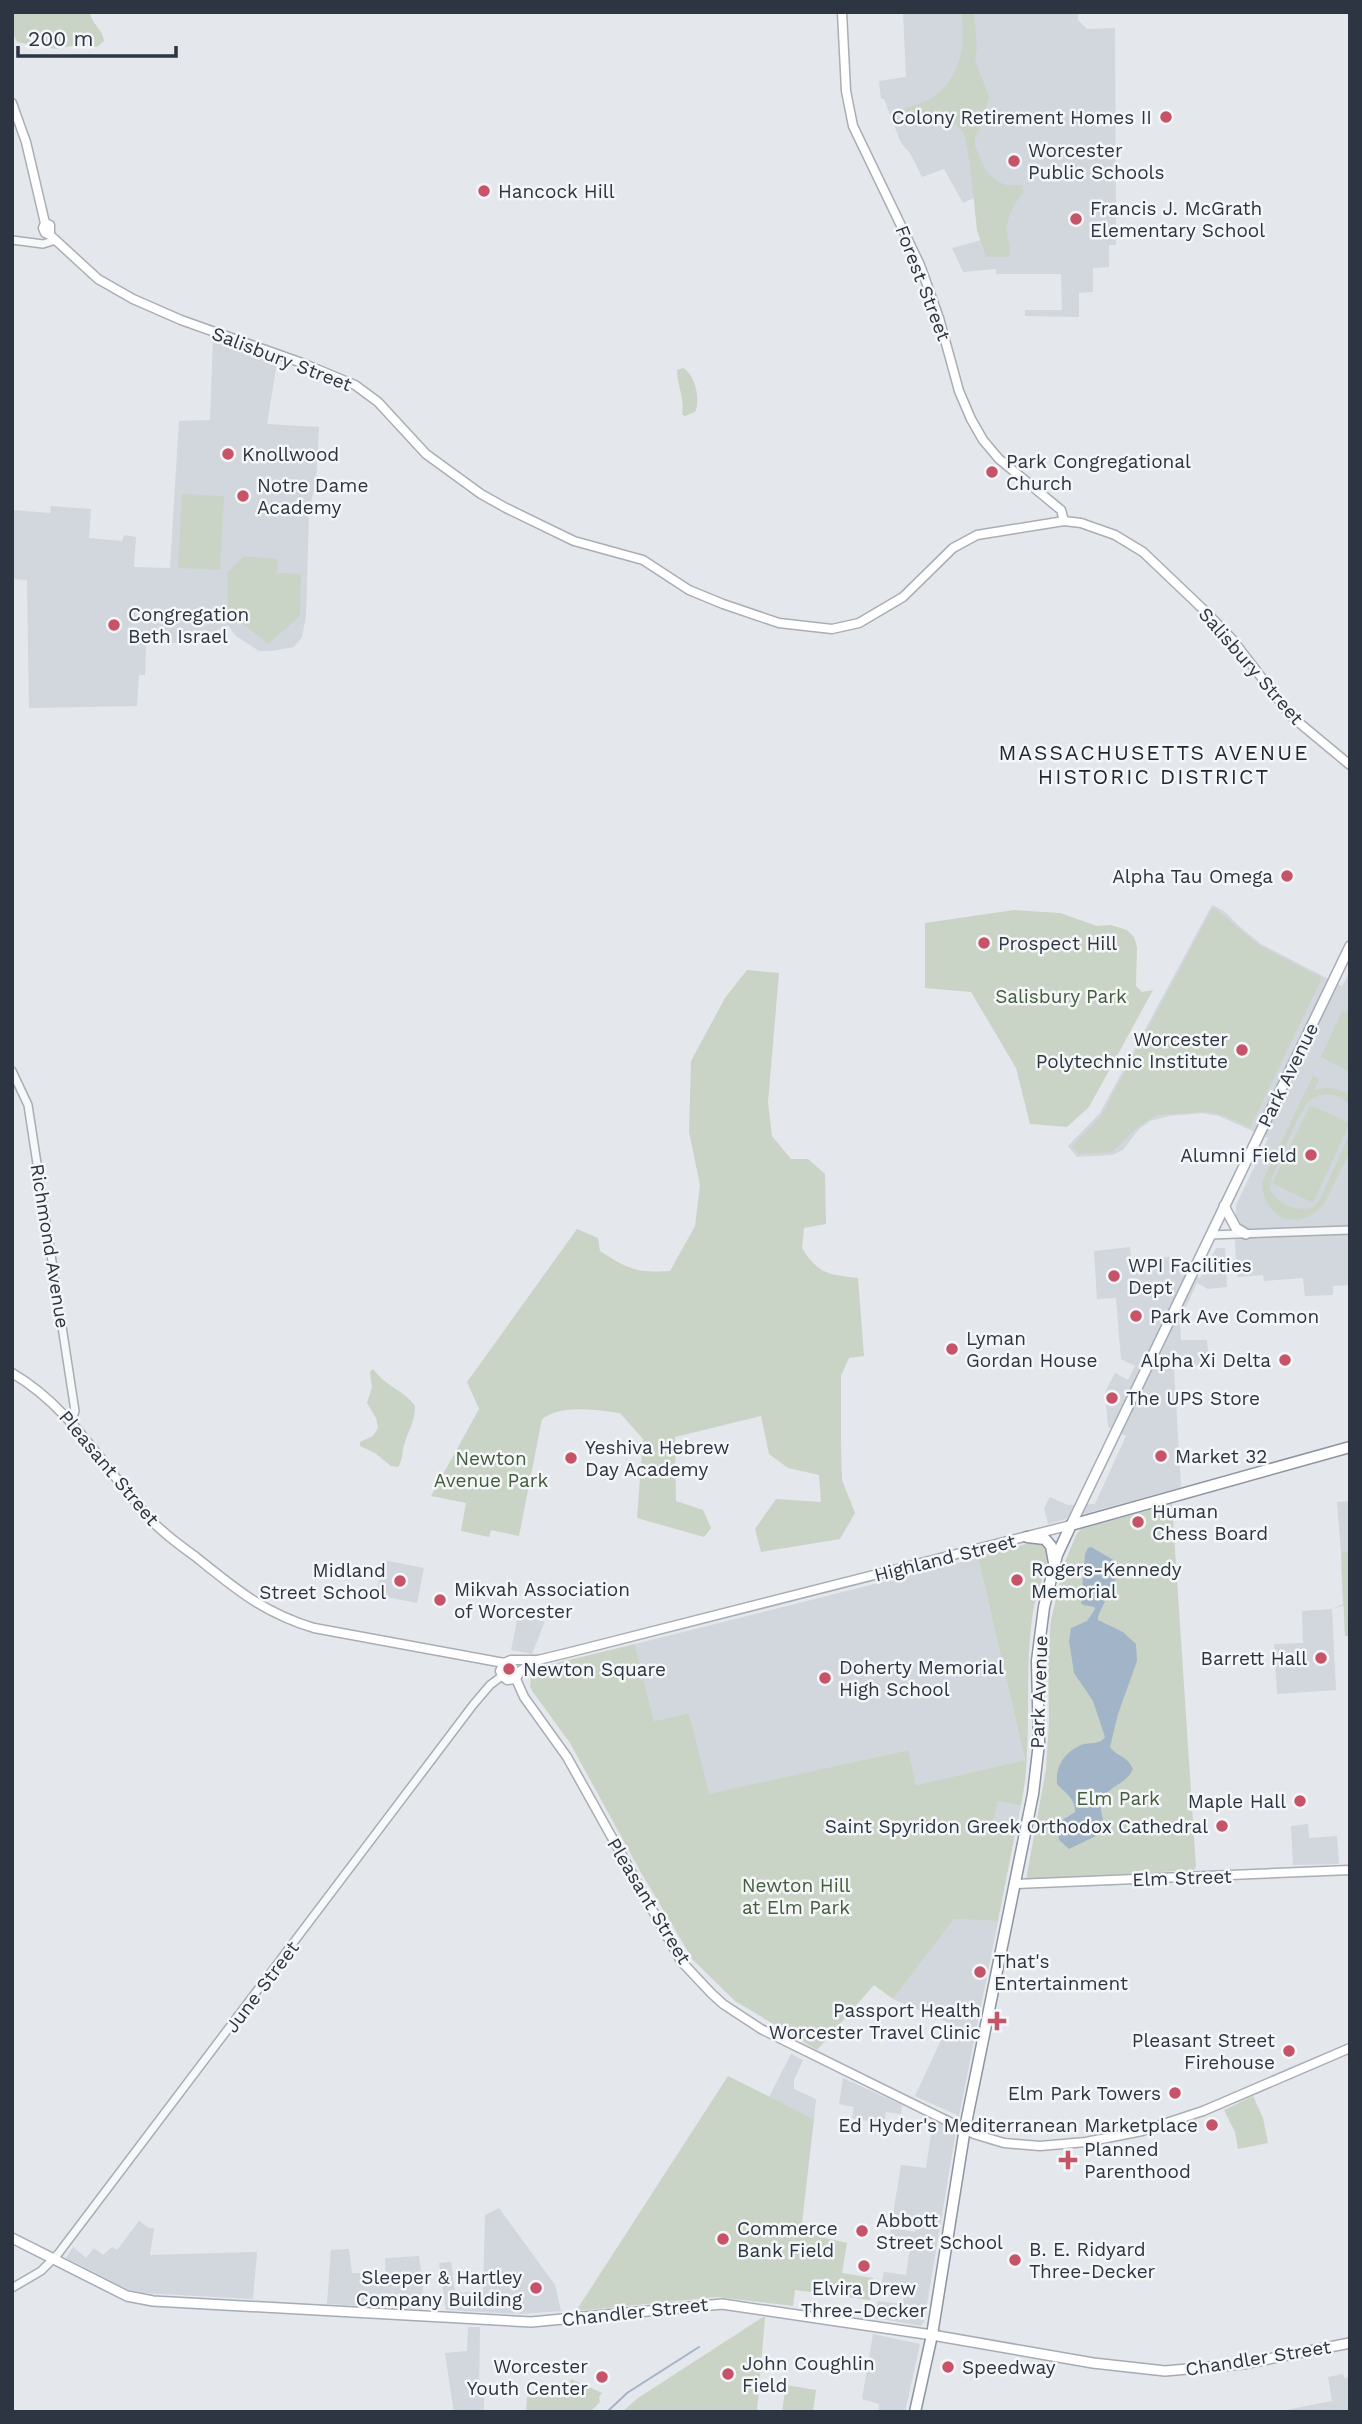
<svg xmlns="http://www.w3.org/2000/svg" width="1362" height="2424" font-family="'Work Sans',sans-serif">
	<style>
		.built { fill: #d2d6dd }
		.green { fill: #cad4c6 }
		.water { fill: #a2b5c8 }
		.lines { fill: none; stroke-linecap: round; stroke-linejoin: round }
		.stream { stroke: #a2b5c8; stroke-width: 2 }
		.tertiary-casing { stroke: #a9aeb5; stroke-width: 10 }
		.secondary-casing { stroke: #a9aeb5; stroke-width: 11 }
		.primary-casing { stroke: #a4acb6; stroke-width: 12 }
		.trunk-casing { stroke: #8c95a1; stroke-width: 13 }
		.tertiary { stroke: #f7f8f9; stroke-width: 7 }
		.secondary { stroke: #fff; stroke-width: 8 }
		.primary { stroke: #fff; stroke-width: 9 }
		.trunk { stroke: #fff; stroke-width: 10 }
		.poi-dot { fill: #c65367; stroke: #f4f6f8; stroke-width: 2.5 }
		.labels { text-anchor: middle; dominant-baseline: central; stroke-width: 5; stroke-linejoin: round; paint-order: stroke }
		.poi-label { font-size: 19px; fill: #2d3542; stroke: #f4f6f8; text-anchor: start }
		.street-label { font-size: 19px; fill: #2d3542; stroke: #f4f6f8 }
		.park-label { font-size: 19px; fill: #425d3b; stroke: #f4f6f8 }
		.neighbourhood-label { font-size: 21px; letter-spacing: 2px; fill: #1f2633; stroke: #f4f6f8 }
	</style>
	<rect width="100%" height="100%" fill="#e4e7eb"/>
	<!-- built -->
	<g class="built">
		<path d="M903,12H1078V20L1087,29L1115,28L1116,245H1109V267L1093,268V292L1079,293V317L1025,316V310H1062L1061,274H996V269L963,272L952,248L985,239L974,198L963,203L944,169L922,177L910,153L901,143L884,99H881L879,81L906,77Z"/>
		<path d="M213,338L277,362L267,424L319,427L316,482L309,510L306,616L302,637L294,647L271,651H259L236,636L228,625L218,630V642L146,643L145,675H139L137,706L29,708L27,580L12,579V510L50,513L51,506L91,509L89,538L122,541L124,535L136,537L134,567L170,568L179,421L210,420Z"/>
		<path d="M1212,905L1224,911L1239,926L1261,944L1342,986L1350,971V1285L1333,1286V1295L1305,1296L1303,1278L1264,1281L1263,1275L1237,1277L1235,1241L1236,1205L1268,1138L1219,1116L1201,1113L1169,1116L1150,1121L1139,1129L1123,1150L1112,1155L1077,1157L1068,1146L1100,1113Z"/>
		<path d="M1130,1247L1132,1271L1142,1270L1141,1259L1179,1256L1180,1274L1200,1278L1216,1248H1225L1227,1287L1208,1289L1197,1283L1180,1320L1181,1340H1207L1209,1364L1174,1368L1181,1487L1048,1524L1044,1508L1050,1497L1068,1505L1095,1504L1126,1436L1108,1427L1105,1392L1115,1373L1128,1380L1135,1366L1121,1359L1116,1298L1097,1299L1094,1251Z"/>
		<path d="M1350,1501V1552H1341L1337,1502Z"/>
		<path d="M978,1558L1025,1760L916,1785L907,1750L708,1795L689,1713L654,1721L635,1644Z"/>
		<path d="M383,1560L424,1568L417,1603L376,1595Z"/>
		<path d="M1341,1564L1350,1604L1332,1609L1336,1690L1277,1694L1274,1644L1303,1643L1302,1611L1332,1609L1343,1604Z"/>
		<path d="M518,1616L545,1621L532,1654L511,1650Z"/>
		<path d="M998,1801L1021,1806L1016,1829L993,1825Z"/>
		<path d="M1308,1824L1309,1838L1337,1836L1339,1864L1293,1865L1291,1826Z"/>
		<path d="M954,1919L998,1921L959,2116L915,2096L949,2023L893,1999Z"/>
		<path d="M791,2054L803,2060L794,2080V2089L816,2099L814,2119L769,2097Z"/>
		<path d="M843,2078L902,2105L901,2114L886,2112L884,2124L852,2118L854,2107L839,2104Z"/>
		<path d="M933,2120L956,2131L924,2322L921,2326L875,2318L878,2301L903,2304L904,2292L880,2288L884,2272L906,2275L910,2247L888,2244L891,2228L915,2232L917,2218L893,2214L901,2165L926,2168Z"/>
		<path d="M499,2208L555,2285L561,2311L521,2314L446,2310L439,2263L451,2262L455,2292L483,2293L485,2215Z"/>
		<path d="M139,2221L149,2228H154L150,2255L257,2252L253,2299L142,2293L129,2290L66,2258L73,2247L86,2258L94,2248L103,2255L112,2247L117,2250Z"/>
		<path d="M349,2249L352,2273H373L374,2286H386L385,2258L419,2256L423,2286L422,2309L327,2304L331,2250Z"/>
		<path d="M468,2327H480L479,2391H484V2412H454L451,2394L445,2353L467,2351Z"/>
		<path d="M873,2334L920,2344L905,2412H878L879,2404L862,2399Z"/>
		<path d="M1343,2374L1344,2378L1350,2377V2412H1275L1332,2401L1328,2377Z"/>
	</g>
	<!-- green -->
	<g class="green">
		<path d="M12,12H90C91,24 103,29 104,41L97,47L70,46L56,49L17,42L12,31Z"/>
		<path d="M961,12H974L977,49L975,60L989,97L983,121L975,137V146L986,171L997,181L1006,185H1022L1024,192C1015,202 1008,214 1007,228C1006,238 1012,246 1009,257H986L977,230L970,164L964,133L952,121L940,116H908L901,111C910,105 923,104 932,98C960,80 967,44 961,12Z"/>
		<path d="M683,368C695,374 701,400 695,412L685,416L682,414C685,400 677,384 677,370Z"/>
		<path d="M182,494L224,496L220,570L178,568Z"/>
		<path d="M244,556L278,559L277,573L301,574L300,616L268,644L228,612L227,573Z"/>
		<path d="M1213,907L1259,945L1322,978L1250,1128L1226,1116L1207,1112L1157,1115L1138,1127L1112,1152L1079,1154L1072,1146L1101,1116Z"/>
		<path d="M1014,910L1060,913L1097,926L1111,925L1127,930L1134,937L1137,947L1136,986L1142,992L1153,990L1089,1107L1067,1127L1030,1124L1016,1068L971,992L925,988V923Z"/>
		<path d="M747,970L779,973L768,1102L772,1136L791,1159H808L825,1174L826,1224L804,1228L802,1248C818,1274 829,1275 858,1278L864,1356L849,1358L841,1376V1443L842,1480L855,1513L840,1539L761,1552L755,1529L776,1499L821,1502L819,1475L788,1468L769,1454L761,1416L675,1437L676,1501L703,1510L711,1528L704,1537L637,1518L643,1439L620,1413C596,1410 563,1404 542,1419L519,1536L491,1530L489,1537L461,1531L466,1503L431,1496L479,1409L467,1382L577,1229L598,1238L600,1251C628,1269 636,1273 670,1271L695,1226L700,1185L689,1132L691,1061L725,998Z"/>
		<path d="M1342,1011L1350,1014V1072L1321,1057Z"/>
		<path d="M1313,1076L1319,1079L1314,1090C1328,1086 1337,1087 1350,1095V1106C1339,1091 1317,1090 1306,1105C1292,1126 1284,1154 1272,1177L1270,1189C1280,1205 1293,1211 1312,1208L1319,1201L1350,1133V1152L1324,1204C1299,1233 1263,1220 1262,1182Z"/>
		<path d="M1310,1105L1350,1123L1313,1203L1272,1183Z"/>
		<path d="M373,1369C387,1388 403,1389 415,1406C415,1422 408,1431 404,1445C402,1454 403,1459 398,1467L391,1466L375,1453L360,1446V1442L373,1436L378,1428L376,1418L367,1403L372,1387L370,1372Z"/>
		<path d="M1172,1504L1196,1867L1194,1870L1026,1880L1046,1769L1049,1721L1048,1657L1051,1620L1065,1562L1076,1535L1081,1529Z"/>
		<path d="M1035,1542L1044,1544C1047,1548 1048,1549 1048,1554C1047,1570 1036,1594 1033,1612C1023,1676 1034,1741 1021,1806L998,1801L993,1824L1016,1829L998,1921L954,1919L893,1999L874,1985L817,2050L735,2001L693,1960L640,1871L570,1743L533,1692L530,1687L531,1676L540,1667L635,1644L654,1721L689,1713L709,1794L908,1750L916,1785L1025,1760L978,1558L985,1554Z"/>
		<path d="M1341,1552H1350V1636H1345Z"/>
		<path d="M728,2076L814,2119L801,2232L847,2243L842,2273L873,2278L870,2300L795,2290L793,2306L717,2297L576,2311Z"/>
		<path d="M1253,2096L1263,2118L1268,2143L1238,2149L1235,2132L1224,2110Z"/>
		<path d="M763,2317H765L757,2412H622L638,2398Z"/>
		<path d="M571,2379L602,2393L599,2397L600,2402L590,2412H526L527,2397H567Z"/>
		<path d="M786,2385L816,2390L813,2412H782Z"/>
	</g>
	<!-- water -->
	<path class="water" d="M1091,1547L1117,1562L1121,1568L1098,1616V1620L1123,1632L1136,1644L1137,1661L1118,1714L1110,1747C1117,1757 1127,1755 1133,1769C1127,1784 1108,1786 1102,1800C1097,1812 1108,1821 1102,1833L1069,1849L1059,1840C1056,1819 1059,1823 1075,1812C1076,1799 1064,1792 1057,1784C1055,1767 1064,1753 1079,1746C1088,1741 1099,1746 1105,1737L1093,1701L1074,1673L1069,1641L1071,1628L1087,1621L1095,1609L1094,1607L1083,1605L1081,1603L1085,1554L1088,1548Z"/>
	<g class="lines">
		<!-- stream -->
		<path class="stream" d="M607,2412L627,2393L699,2347"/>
		<defs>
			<g id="tertiary">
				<path d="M12,240L43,244L56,240"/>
				<path d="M12,1071L28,1105L75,1411L71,1423"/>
				<path d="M1210,1235L1350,1230"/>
				<path d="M12,2288L41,2271L58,2254L473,1705L490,1685L502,1676"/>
			</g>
			<g id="secondary">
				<path d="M842,12L846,91L853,126L920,265L939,318L959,391L971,419L983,440L999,459L1061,510L1064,521"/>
				<path d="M12,103L26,142L45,223L43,228L45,233L50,235V225L45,223"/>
				<path d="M50,235L98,279L133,299L181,320L302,363L355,385L378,402L426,454L481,494L506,508L574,541L643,560L689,590L723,604L779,623L832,629L859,623L903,597L953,548L977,535L1064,521L1081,523L1115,535L1143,552L1206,612L1232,639L1291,716L1350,765"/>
				<path d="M12,1373C74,1409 107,1474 155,1524C167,1536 182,1547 196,1557C237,1590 264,1613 314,1628L504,1663L511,1660H538L571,1652L1071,1525"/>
				<path d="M504,1663L500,1671L502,1676L507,1680L516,1679"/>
				<path d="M516,1679L524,1697L567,1757L681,1961L711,1993L723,2004L761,2029L974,2134L1004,2143L1040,2146L1086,2142L1142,2131L1203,2111L1350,2048"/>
				<path d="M516,1679L520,1671L538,1660"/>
				<path d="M1014,1884L1350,1870"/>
			</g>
			<g id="primary">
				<path d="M1224,1206L1236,1228L1246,1234"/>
				<path d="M1071,1525L1350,946"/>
				<path d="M12,2238L127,2296L153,2301L531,2322L722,2304L932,2335L1093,2363L1165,2371L1243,2364L1350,2343"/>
			</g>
			<g id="trunk">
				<path d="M1027,1537L1045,1539L1051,1546L1054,1563"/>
				<path d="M915,2412L932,2335L965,2128L1033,1794L1039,1743L1037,1661L1044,1607L1057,1555L1071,1525L1350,1447"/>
			</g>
		</defs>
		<!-- tertiary casing -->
		<use href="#tertiary" class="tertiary-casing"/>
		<!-- secondary casing -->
		<use href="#secondary" class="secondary-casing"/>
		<!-- primary casing -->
		<use href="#primary" class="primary-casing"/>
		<!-- trunk casing -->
		<use href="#trunk" class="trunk-casing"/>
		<!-- tertiary -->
		<use href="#tertiary" class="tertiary"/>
		<!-- secondary -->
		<use href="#secondary" class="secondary"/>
		<!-- primary -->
		<use href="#primary" class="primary"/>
		<!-- trunk -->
		<use href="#trunk" class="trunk"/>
	</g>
	<!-- markers -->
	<g class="poi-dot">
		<circle cx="1166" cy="117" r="7"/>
		<circle cx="1014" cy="161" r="7"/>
		<circle cx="484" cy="191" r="7"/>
		<circle cx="1076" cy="219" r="7"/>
		<circle cx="228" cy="454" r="7"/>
		<circle cx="992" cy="472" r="7"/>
		<circle cx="243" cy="496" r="7"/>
		<circle cx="114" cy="625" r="7"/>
		<circle cx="1287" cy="876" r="7"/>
		<circle cx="984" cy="943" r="7"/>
		<circle cx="1242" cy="1050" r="7"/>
		<circle cx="1311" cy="1155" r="7"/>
		<circle cx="1114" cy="1276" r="7"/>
		<circle cx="1136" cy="1316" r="7"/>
		<circle cx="952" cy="1349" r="7"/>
		<circle cx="1285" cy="1360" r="7"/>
		<circle cx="1112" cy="1398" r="7"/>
		<circle cx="1161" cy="1456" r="7"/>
		<circle cx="571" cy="1458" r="7"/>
		<circle cx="1138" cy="1522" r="7"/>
		<circle cx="1017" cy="1580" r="7"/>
		<circle cx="400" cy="1581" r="7"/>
		<circle cx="440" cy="1600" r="7"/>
		<circle cx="1321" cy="1658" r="7"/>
		<circle cx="509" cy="1669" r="7"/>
		<circle cx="825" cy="1678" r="7"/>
		<circle cx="1300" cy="1801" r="7"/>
		<circle cx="1222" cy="1826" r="7"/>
		<circle cx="980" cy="1972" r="7"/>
		<path d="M993.5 2010.5h7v7h7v7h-7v7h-7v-7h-7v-7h7z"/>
		<circle cx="1289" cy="2051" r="7"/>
		<circle cx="1175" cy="2093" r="7"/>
		<circle cx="1212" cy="2125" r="7"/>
		<path d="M1064.5 2149.5h7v7h7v7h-7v7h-7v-7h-7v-7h7z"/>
		<circle cx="862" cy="2231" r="7"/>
		<circle cx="723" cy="2239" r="7"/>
		<circle cx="1015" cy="2260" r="7"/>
		<circle cx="864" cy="2266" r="7"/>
		<circle cx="536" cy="2288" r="7"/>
		<circle cx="948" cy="2367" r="7"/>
		<circle cx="728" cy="2374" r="7"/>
		<circle cx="602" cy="2377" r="7"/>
	</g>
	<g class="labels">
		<!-- poi labels -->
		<g class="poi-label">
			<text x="1152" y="117" text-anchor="end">Colony Retirement Homes II</text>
			<text x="1028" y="150">Worcester<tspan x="1028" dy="22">Public Schools</tspan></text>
			<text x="498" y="191">Hancock Hill</text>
			<text x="1090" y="208">Francis J. McGrath<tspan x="1090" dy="22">Elementary School</tspan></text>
			<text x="242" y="454">Knollwood</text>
			<text x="1006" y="461">Park Congregational<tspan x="1006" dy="22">Church</tspan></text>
			<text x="257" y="485">Notre Dame<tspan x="257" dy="22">Academy</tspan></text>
			<text x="128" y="614">Congregation<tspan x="128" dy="22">Beth Israel</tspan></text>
			<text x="1273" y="876" text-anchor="end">Alpha Tau Omega</text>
			<text x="998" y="943">Prospect Hill</text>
			<text x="1228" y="1039" text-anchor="end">Worcester<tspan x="1228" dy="22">Polytechnic Institute</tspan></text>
			<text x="1297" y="1155" text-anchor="end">Alumni Field</text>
			<text x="1128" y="1265">WPI Facilities<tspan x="1128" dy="22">Dept</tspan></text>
			<text x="1150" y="1316">Park Ave Common</text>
			<text x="966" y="1338">Lyman<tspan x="966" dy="22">Gordan House</tspan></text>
			<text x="1271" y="1360" text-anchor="end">Alpha Xi Delta</text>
			<text x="1126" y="1398">The UPS Store</text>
			<text x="585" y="1447">Yeshiva Hebrew<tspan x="585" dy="22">Day Academy</tspan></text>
			<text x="1175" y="1456">Market 32</text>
			<text x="1152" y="1511">Human<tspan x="1152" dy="22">Chess Board</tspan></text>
			<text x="1031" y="1569">Rogers-Kennedy<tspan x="1031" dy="22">Memorial</tspan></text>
			<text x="386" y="1570" text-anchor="end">Midland<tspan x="386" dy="22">Street School</tspan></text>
			<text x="454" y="1589">Mikvah Association<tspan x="454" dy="22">of Worcester</tspan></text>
			<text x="1307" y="1658" text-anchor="end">Barrett Hall</text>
			<text x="839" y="1667">Doherty Memorial<tspan x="839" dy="22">High School</tspan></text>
			<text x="523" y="1669">Newton Square</text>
			<text x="1286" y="1801" text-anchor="end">Maple Hall</text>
			<text x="1208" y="1826" text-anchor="end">Saint Spyridon Greek Orthodox Cathedral</text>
			<text x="994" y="1961">That's<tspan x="994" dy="22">Entertainment</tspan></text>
			<text x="981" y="2010" text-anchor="end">Passport Health<tspan x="981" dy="22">Worcester Travel Clinic</tspan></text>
			<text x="1275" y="2040" text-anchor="end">Pleasant Street<tspan x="1275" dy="22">Firehouse</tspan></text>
			<text x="1161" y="2093" text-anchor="end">Elm Park Towers</text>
			<text x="1198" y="2125" text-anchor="end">Ed Hyder's Mediterranean Marketplace</text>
			<text x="1084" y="2149">Planned<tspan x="1084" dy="22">Parenthood</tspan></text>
			<text x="876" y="2220">Abbott<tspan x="876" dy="22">Street School</tspan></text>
			<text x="737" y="2228">Commerce<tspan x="737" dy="22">Bank Field</tspan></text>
			<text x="1029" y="2249">B. E. Ridyard<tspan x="1029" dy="22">Three-Decker</tspan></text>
			<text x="522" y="2277" text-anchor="end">Sleeper &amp; Hartley<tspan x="522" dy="22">Company Building</tspan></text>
			<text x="864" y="2288" text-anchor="middle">Elvira Drew<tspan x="864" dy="22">Three-Decker</tspan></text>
			<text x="742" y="2363">John Coughlin<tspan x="742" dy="22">Field</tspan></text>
			<text x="588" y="2366" text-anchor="end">Worcester<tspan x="588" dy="22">Youth Center</tspan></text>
			<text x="962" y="2367">Speedway</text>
		</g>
		<!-- street labels -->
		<g class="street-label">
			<text transform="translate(923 283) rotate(69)">Forest Street</text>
			<text transform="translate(282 359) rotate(21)">Salisbury Street</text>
			<text transform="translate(1251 666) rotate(49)">Salisbury Street</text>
			<text transform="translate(1288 1075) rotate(-64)">Park Avenue</text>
			<text transform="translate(50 1246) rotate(81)">Richmond Avenue</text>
			<text transform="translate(109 1468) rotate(50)">Pleasant Street</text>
			<text transform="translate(945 1558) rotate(-14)">Highland Street</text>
			<text transform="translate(1039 1692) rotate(-88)">Park Avenue</text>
			<text transform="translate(1182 1878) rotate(-2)">Elm Street</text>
			<text transform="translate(649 1901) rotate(59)">Pleasant Street</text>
			<text transform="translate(262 1987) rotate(-53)">June Street</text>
			<text transform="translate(635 2312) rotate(-6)">Chandler Street</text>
			<text transform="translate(1258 2358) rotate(-9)">Chandler Street</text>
		</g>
		<!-- park labels -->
		<g class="park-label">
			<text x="1061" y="996">Salisbury Park</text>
			<text x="491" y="1458">Newton<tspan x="491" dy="22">Avenue Park</tspan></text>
			<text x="1118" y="1798">Elm Park</text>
			<text x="796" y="1885">Newton Hill<tspan x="796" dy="22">at Elm Park</tspan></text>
		</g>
		<!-- neighbourhood labels -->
		<g class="neighbourhood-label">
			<text x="1154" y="752">MASSACHUSETTS AVENUE<tspan x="1154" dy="24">HISTORIC DISTRICT</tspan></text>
		</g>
	</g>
	<!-- border -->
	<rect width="1362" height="2424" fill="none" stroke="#2d3542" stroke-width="28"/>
	<!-- scale -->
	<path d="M18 46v10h158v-10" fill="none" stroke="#2d3542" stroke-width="3.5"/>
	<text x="28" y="46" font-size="21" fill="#2d3542" stroke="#f4f6f8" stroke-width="5" paint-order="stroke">200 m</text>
</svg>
